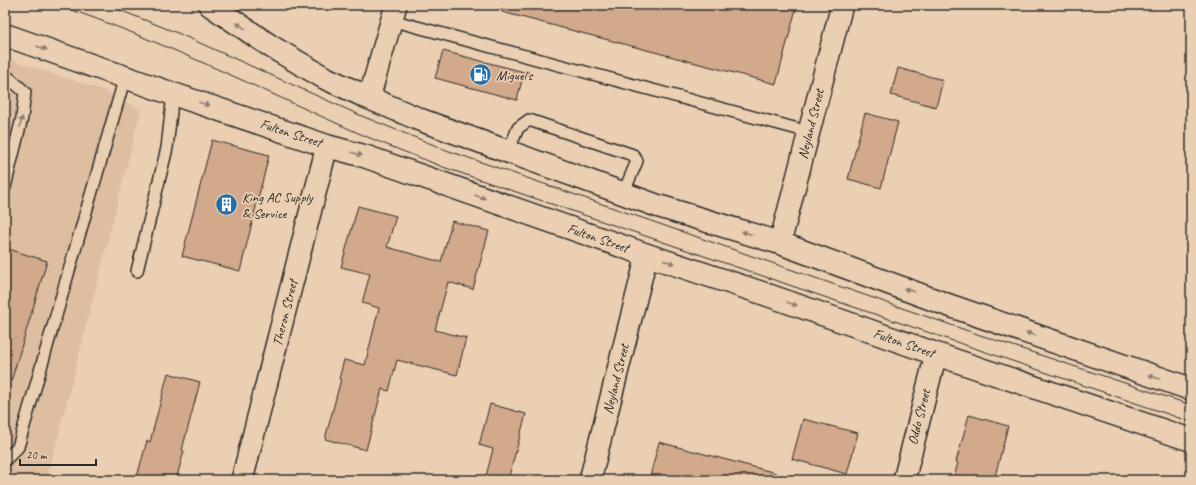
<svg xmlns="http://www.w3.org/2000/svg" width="1196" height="485" font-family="Caveat,sans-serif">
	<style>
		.built { fill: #ddbea1 }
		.building { fill: #d2a98b; stroke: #2b2b2b }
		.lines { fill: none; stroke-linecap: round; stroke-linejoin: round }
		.lane-casing { stroke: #2b2b2b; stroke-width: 14 }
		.street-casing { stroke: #2b2b2b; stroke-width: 24 }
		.secondary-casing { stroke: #2b2b2b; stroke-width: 25 }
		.lane { stroke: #ebcfb2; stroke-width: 11 }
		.street { stroke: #ebcfb2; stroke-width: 21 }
		.secondary { stroke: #ebcfb2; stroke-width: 22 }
		.tram { stroke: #2b2b2b; stroke-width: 1 }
		.oneway { fill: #8b7d6e }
		.labels { text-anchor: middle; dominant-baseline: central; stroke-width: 3.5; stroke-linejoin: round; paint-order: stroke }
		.poi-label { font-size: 14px; fill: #2b2b2b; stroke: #ebcfb2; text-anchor: start }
		.street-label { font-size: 14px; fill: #2b2b2b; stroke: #ebcfb2 }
	</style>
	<rect width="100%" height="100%" fill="#ebcfb2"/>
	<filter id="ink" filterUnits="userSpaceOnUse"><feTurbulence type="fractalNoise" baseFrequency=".025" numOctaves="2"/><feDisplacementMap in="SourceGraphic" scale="8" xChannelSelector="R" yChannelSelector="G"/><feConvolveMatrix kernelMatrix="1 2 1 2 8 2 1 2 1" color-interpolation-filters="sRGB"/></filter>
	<g filter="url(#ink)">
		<!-- built -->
		<path class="built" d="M5,58L103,90L141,110L47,480H5Z"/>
		<!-- building -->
		<g class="building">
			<path d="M503,5H797L776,84L502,12Z"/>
			<path d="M443,51L524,72L517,100L435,78Z"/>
			<path d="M898,68L943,80L936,107L891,95Z"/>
			<path d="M865,113L898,122L881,188L848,179Z"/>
			<path d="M212,140L269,155L240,271L182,256Z"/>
			<path d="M358,206L396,216L387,247L441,262L452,221L489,231L473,289L448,282L435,330L466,338L457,375L397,360L389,391L382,389L366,450L325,439L341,379H339L344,360L365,365L379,308L362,303L370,274L341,267Z"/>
			<path d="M5,248L47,261L10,385L5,384Z"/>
			<path d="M168,373L200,382L182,450L184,451L176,480H136L147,441L150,442Z"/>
			<path d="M490,404L526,414L508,480H485L493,449L479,445Z"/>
			<path d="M969,415L1008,426L994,480H953L958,463L956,462Z"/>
			<path d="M803,419L858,433L847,474L792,459Z"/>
			<path d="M659,442L776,473L775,480H649Z"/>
		</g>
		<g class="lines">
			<defs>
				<g id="lane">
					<path d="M391,20L809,132"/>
					<path d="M5,77L9,78L25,92L22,118L5,187"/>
					<path d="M508,152L518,128L529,120L633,155L637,161L623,194"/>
					<path d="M137,271L167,148L173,94"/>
					<path d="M5,460L18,447L125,77"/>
				</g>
				<g id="street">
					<path d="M369,98L396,5"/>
					<path d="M780,243L842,5"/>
					<path d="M242,480L327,146"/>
					<path d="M590,480L647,255"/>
					<path d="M904,480L936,354"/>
				</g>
				<g id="secondary">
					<path d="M210,5L272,47L325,78L369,98L421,120L658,206L780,243L948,305L1191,389"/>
					<path d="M5,35L173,94L327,146L364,156L647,255L762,293L936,354L1191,440"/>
				</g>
			</defs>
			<!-- lane casing -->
			<use href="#lane" class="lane-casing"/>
			<!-- street casing -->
			<use href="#street" class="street-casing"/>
			<!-- secondary casing -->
			<use href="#secondary" class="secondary-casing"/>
			<!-- lane -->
			<use href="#lane" class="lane"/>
			<!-- street -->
			<use href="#street" class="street"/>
			<!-- secondary -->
			<use href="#secondary" class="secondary"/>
			<!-- tram -->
			<g class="tram">
				<path d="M58,5C160,40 258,88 356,132C385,145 414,155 443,167L1191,422"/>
				<path d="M107,5L180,34L364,117L449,151L977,334L1191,405"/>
			</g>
		</g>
		<!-- one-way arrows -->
		<defs><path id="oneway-solid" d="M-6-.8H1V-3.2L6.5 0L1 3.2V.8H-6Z"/></defs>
		<g class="oneway">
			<use href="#oneway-solid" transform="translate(241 26) rotate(-146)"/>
			<use href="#oneway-solid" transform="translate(42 48) rotate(19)"/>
			<use href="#oneway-solid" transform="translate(204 104) rotate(19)"/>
			<use href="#oneway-solid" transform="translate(21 122) rotate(-78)"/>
			<use href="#oneway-solid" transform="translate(357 154) rotate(16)"/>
			<use href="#oneway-solid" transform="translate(480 197) rotate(19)"/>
			<use href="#oneway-solid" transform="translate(747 233) rotate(-163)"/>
			<use href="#oneway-solid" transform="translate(669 262) rotate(18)"/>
			<use href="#oneway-solid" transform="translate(909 290) rotate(-160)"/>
			<use href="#oneway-solid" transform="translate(792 304) rotate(19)"/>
			<use href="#oneway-solid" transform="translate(1031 334) rotate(-161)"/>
			<use href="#oneway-solid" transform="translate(1154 377) rotate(-161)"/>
		</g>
	</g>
	<!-- icons -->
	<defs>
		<symbol id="fuel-disc" viewBox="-11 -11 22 22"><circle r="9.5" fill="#1f6fb2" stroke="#ebcfb2"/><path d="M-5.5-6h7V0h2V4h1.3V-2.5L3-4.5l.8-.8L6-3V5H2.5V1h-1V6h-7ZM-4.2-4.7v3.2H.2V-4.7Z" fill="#fff"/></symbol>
		<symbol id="building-disc" viewBox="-11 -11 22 22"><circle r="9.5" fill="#1f6fb2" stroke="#ebcfb2"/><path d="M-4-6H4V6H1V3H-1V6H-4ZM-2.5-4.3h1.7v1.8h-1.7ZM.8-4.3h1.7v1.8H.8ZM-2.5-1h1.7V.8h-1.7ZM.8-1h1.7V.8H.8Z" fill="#fff"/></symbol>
	</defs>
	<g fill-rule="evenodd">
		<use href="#fuel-disc" x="468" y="62" width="25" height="25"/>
		<use href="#building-disc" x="214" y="192" width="25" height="25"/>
	</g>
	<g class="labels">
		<!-- poi labels -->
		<g class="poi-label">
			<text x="496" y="75">Miguel's</text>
			<text x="242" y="197">King AC Supply<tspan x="242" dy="16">&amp; Service</tspan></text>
		</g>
		<!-- street labels -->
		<g class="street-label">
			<text transform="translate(811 124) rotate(-76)">Neyland Street</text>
			<text transform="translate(291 133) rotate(18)">Fulton Street</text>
			<text transform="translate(598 238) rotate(19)">Fulton Street</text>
			<text transform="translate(285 313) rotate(-76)">Theron Street</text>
			<text transform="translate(904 343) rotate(19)">Fulton Street</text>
			<text transform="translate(616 379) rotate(-76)">Neyland Street</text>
			<text transform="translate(919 417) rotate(-76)">Oddo Street</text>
		</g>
	</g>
	<!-- margin -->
	<rect width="1196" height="485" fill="none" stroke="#ebcfb2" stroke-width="20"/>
	<rect x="10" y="10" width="1176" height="465" fill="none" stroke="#2b2b2b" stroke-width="1.5" filter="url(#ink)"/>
	<!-- scale -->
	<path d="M20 459v6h76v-6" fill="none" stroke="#2b2b2b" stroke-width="2"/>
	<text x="26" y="459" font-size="12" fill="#2b2b2b" stroke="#ebcfb2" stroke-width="3" paint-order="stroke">20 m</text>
</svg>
